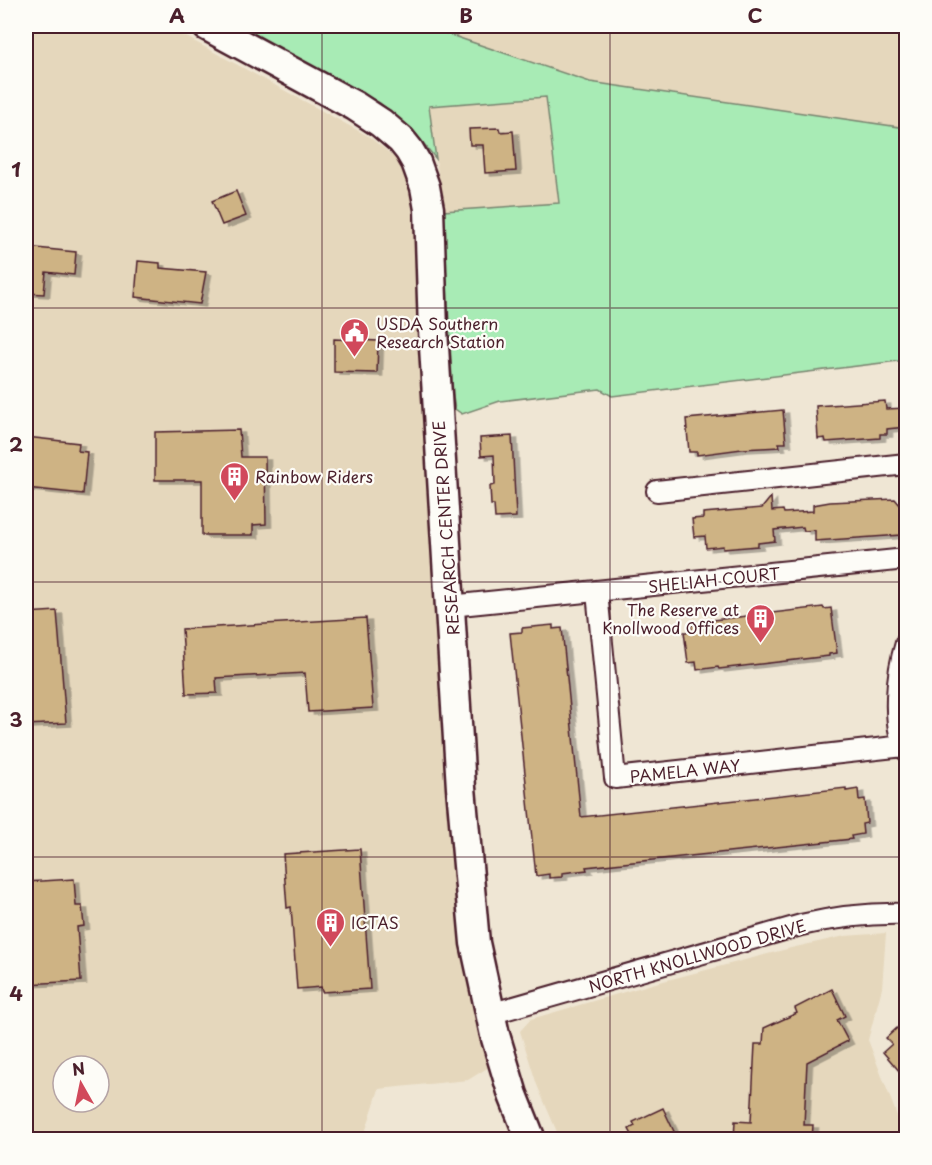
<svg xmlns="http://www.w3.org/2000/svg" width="932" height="1165" font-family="'Playpen Sans',sans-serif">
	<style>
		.built { fill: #e5d7bc; fill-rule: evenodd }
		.green { fill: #a8ebb5; stroke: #798570; stroke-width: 1.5 }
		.building { fill: #ceb384; stroke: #4a1f2b; stroke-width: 1.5; filter: url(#shadow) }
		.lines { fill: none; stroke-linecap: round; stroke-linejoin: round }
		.street-casing { stroke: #4a1f2b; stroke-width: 24 }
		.secondary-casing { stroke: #4a1f2b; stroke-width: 33 }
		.street { stroke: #fdfcf7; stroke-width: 20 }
		.secondary { stroke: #fdfcf7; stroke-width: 28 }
		.grid { fill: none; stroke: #4a1f2b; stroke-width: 1.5; stroke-opacity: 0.55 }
		.labels { text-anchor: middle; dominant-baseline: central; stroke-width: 4.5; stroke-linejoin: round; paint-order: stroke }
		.poi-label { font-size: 16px; fill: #4a1f2b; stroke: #fdfcf7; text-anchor: start }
		.street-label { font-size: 16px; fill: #4a1f2b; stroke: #fdfcf7 }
		.neatline { fill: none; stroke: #4a1f2b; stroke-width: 2 }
		.grid-label { font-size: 20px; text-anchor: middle; font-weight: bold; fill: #4a1f2b }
	</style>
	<defs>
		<filter id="shadow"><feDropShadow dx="5.5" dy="3" stdDeviation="0" flood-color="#0004"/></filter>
	</defs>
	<rect width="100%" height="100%" fill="#efe6d4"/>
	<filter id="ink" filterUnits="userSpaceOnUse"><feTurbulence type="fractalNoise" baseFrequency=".0167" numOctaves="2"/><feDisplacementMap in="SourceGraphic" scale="12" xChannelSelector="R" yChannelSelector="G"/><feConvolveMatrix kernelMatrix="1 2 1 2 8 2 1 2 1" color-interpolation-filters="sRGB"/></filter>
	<g filter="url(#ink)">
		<!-- built -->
		<g class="built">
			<path d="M26,26H166L368,136L398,160L407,177L411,199L445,646L492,1065L468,1080L379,1089L363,1139H26ZM63,1066H99V1102H63Z"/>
			<path d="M424,26H906V128L590,82Z"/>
			<path d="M546,97L559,203L443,211L429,106Z"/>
			<path d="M886,933L882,988L868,1040L906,1139H560L537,1085L520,1031L531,1019L652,984L791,948L845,936Z"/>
		</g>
		<!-- green -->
		<path class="green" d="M240,26H424L590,82L906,128V360L612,396L600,389L500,401L462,414L455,409L453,397L443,211L559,203L546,97L429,106L436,159L412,129L380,103Z"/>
		<!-- building -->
		<g class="building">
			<path d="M499,128L500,132L513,131L516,171L485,173L483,145H470L469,129Z"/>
			<path d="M236,191L246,216L222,225L212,201Z"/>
			<path d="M26,247L76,252L74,275L46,272L44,294L26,293Z"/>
			<path d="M138,261L160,263V268L206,272L200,304L135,297Z"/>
			<path d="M334,339L378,341L377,373L334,372Z"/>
			<path d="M885,401L886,409L906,408V427L887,429V434H880V438L826,442L825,438L818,439L816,406Z"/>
			<path d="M783,410L786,443H779L780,447L742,449L697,455V452H689L686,419Z"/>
			<path d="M239,430L241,457H265L266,524L253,525V535H202V480H155V432Z"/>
			<path d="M512,436L516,517L495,518L494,505H491L490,486L495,485L494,455L481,456L480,438Z"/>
			<path d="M26,437L79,443L78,451L87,452L83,494L26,488Z"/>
			<path d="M771,497L772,511L783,510L784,513L813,511V505L830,502L895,499L900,505L906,504V523H901L902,535L815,541V530L804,531L803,527L774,530L775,541L758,543V546L723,549V546L706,548L705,536L694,537L692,519L703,518V513L762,508Z"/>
			<path d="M823,607L824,609L831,608L837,653L829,654V656L719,669L718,667L697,670L696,662L688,663L684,632H692L691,625L713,622V620Z"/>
			<path d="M57,611L66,723L26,725V613Z"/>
			<path d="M366,618L373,708L308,712L305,673L216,678L217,693L186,694L182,629Z"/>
			<path d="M553,625V629L562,628L581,817L846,788V791L858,789L859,800L865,799L867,823L862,824L863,834L851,836L852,839L586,867L587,870L562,873V877L549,878V874L536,876L510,633L522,632V628Z"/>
			<path d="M360,849L370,989L322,992L321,987L297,989L291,907L287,908L283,854Z"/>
			<path d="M74,879L76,906H82L84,926L77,927L81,981L26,984V882Z"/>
			<path d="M832,989L845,1016L837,1020L848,1041L807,1062L804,1125H813L812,1140H734L735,1121L751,1122L755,1044H763L764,1028L797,1013L795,1008Z"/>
			<path d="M906,1020V1079L883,1052L892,1044L886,1038Z"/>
			<path d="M663,1108L678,1140H635L629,1129L635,1126L633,1122Z"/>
		</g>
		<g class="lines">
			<defs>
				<g id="street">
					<path d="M657,491L906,464"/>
					<path d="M597,592L615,778L904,746"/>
					<path d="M450,606L906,559"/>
					<path d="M906,643C897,672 891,722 906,750"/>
					<path d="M490,1014L801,925C836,917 871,913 906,914"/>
				</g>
				<path id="secondary" d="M207,26L355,106L381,123L401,140L409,150L416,162L425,187L429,209L433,330L461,788L475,943L495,1035L513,1095L531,1140"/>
			</defs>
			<!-- street casing -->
			<use href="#street" class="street-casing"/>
			<!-- secondary casing -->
			<use href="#secondary" class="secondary-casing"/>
			<!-- street -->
			<use href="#street" class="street"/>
			<!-- secondary -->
			<use href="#secondary" class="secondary"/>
		</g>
	</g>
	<!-- grid -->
	<path class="grid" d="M322,26V1140M610,26V1140M26,308H906M26,582H906M26,857H906"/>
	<!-- icons -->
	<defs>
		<symbol id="civic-pin" viewBox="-11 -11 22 30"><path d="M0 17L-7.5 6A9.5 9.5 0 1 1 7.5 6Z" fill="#d1495b" stroke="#fdfcf7"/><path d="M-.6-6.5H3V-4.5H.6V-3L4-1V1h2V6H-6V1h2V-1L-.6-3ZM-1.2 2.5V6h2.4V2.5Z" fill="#fff"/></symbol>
		<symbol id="building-pin" viewBox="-11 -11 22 30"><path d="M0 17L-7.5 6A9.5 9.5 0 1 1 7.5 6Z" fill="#d1495b" stroke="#fdfcf7"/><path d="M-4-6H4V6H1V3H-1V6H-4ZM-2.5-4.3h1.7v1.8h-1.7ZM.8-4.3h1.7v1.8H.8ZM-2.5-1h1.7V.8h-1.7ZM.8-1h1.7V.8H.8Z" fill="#fff"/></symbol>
	</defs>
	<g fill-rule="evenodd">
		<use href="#civic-pin" x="338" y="316" width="33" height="45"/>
		<use href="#building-pin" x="218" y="460" width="33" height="45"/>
		<use href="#building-pin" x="744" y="602" width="33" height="45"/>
		<use href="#building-pin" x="314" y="906" width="33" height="45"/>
	</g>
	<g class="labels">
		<!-- poi labels -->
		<g class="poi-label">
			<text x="376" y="323">USDA Southern<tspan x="376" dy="18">Research Station</tspan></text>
			<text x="255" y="476">Rainbow Riders</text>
			<text x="739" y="609" text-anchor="end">The Reserve at<tspan x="739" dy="18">Knollwood Offices</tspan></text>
			<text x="351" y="922">ICTAS</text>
		</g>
		<!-- street labels -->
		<g class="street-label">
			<text transform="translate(445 528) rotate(-94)">RESEARCH CENTER DRIVE</text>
			<text transform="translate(714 579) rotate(-6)">SHELIAH COURT</text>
			<text transform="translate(685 770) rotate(-6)">PAMELA WAY</text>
			<text transform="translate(697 955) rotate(-16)">NORTH KNOLLWOOD DRIVE</text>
		</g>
	</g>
	<!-- margin -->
	<rect width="932" height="1165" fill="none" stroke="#fdfcf7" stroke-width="66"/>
	<!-- north arrow -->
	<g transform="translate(81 1084) rotate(351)"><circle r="28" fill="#fdfcf7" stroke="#b5a4a5" stroke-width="1.5"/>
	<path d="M0-4.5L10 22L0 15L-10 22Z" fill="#d1495b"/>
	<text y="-9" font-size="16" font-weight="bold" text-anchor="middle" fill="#4a1f2b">N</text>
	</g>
	<rect x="33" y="33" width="866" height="1099" class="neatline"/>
	<g class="grid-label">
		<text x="177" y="23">A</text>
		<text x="466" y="23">B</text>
		<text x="755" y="23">C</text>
		<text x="16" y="177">1</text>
		<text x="16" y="452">2</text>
		<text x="16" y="727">3</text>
		<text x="16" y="1001">4</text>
	</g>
</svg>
